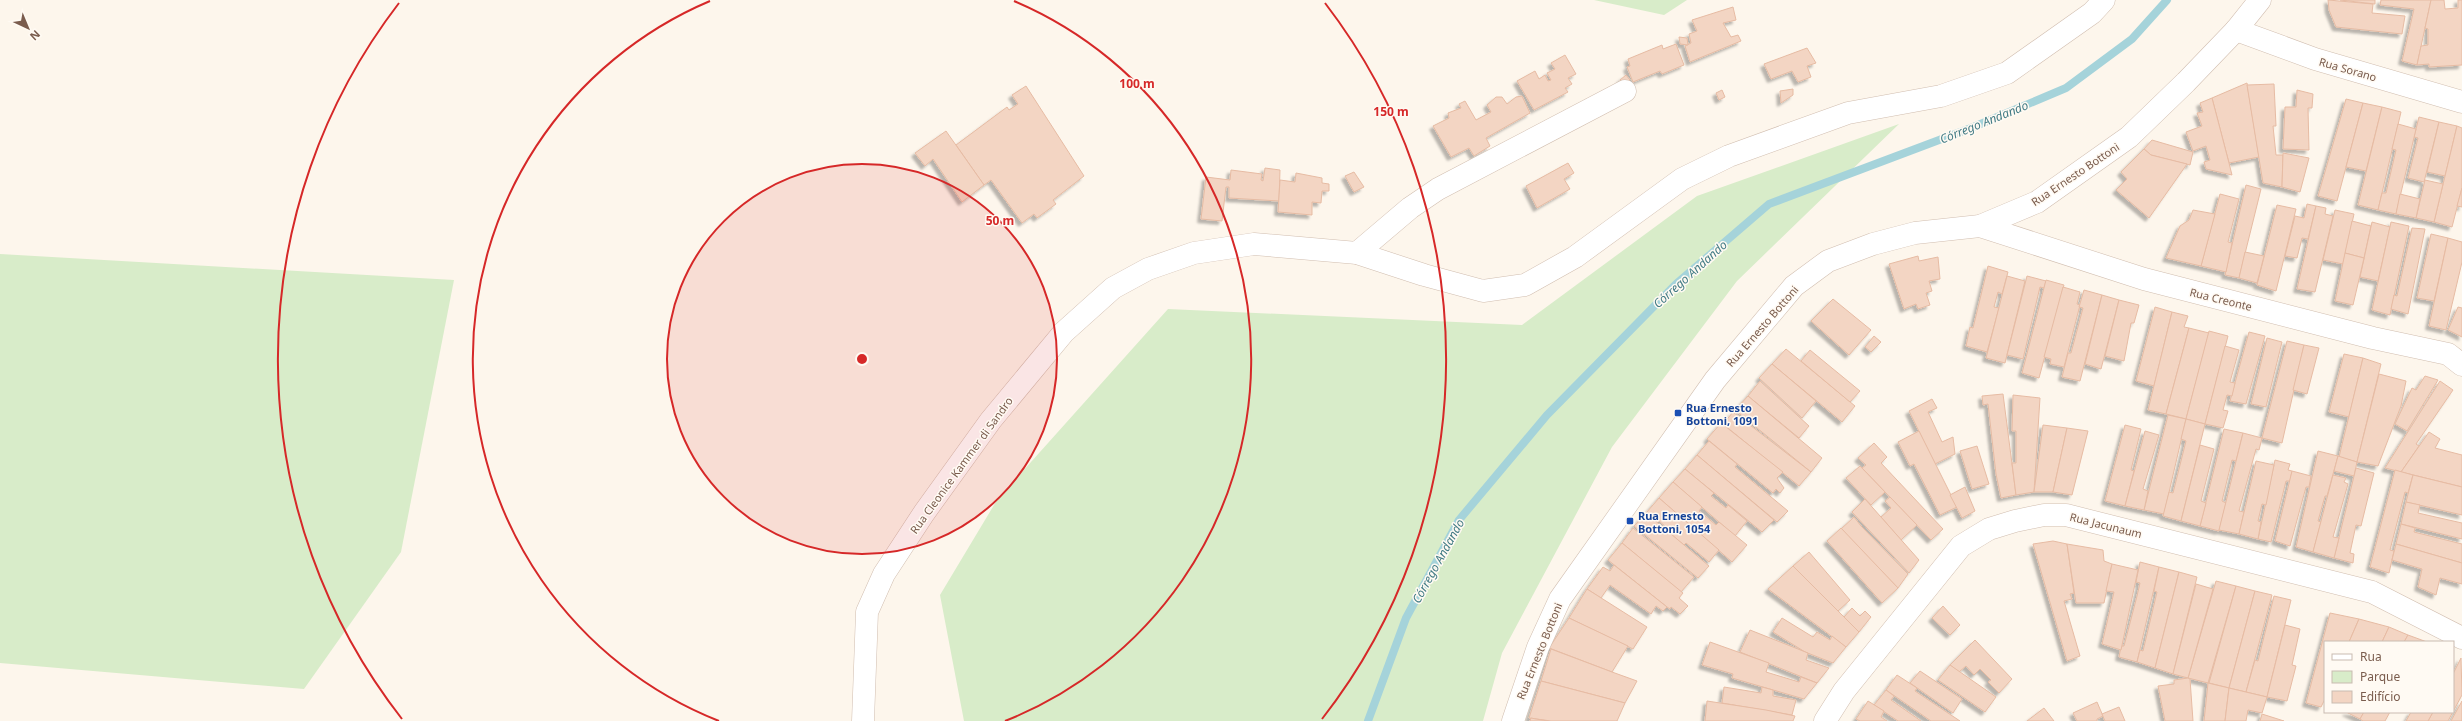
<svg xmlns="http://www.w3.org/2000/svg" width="2462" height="721" font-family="'Noto Sans',sans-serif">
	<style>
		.green { fill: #d8ecc9 }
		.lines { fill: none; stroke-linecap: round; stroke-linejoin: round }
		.stream { stroke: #a5d3da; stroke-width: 8 }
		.building { fill: #f3d5c3; stroke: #e6bba3; filter: url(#shadow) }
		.minor-casing { stroke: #d1beb0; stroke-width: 23 }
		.minor { stroke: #fff; stroke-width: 22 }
		.ring { fill: none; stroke: #d62828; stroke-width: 2 }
		.transit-dot { fill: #1a4fb4; stroke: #fffaf3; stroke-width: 1.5 }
		.labels { text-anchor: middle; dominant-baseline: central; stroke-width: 3; stroke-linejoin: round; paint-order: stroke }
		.street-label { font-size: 11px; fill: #7a5c4d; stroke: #fffaf3 }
		.transit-label { font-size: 11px; font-weight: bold; fill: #164399; stroke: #fffaf3; text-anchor: start }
		.water-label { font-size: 12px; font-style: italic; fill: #437c86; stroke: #fffaf3 }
		.centre { fill: #d62828; stroke: #fffaf3; stroke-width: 2 }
		.ring-label { font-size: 12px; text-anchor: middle; font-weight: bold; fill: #d62828; stroke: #fffaf3; stroke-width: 3; stroke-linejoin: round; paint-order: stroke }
	</style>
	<defs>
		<filter id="shadow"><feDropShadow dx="-3.5" dy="3.5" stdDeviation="1" flood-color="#0004"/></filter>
	</defs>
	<rect width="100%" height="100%" fill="#fdf6ec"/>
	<!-- green -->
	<g class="green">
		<path d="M1594,0H1687L1664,15Z"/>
		<path d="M1899,124L1737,281L1612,447L1502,653L1483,721H964L940,595L997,500L1168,309L1522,325L1697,196Z"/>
		<path d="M0,254L454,280L401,552L304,689L0,663Z"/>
	</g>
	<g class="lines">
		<!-- stream -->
		<path class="stream" d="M1368,721L1406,618L1459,520L1547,415L1676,284L1769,204L1971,128L2066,88L2132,39L2167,0"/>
	</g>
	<!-- building -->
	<g class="building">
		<path d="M2328,0L2373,4L2372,13L2405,16L2402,34L2336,27L2329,10Z"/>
		<path d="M2340,0H2375V4Z"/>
		<path d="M2381,0H2431L2417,65L2402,61L2414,9L2380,5Z"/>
		<path d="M2431,0H2444L2445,9L2458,8V0H2462V65L2429,67V64L2417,65L2421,46L2428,45V29L2425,28Z"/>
		<path d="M1733,7L1736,20L1723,23L1731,37L1738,35L1741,41L1690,62L1685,46L1691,43L1689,34L1697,31L1692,20Z"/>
		<path d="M1679,37L1687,38L1688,45L1680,44Z"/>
		<path d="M1676,44L1684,65L1662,74L1660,71L1633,82L1627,67L1630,66L1628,59L1662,45L1663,49Z"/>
		<path d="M1807,48L1816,63L1807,66L1811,77L1798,82L1792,71L1771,79L1764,64Z"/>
		<path d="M1565,55L1576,74L1568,78L1572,84L1565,88L1568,92L1534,110L1517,81L1535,71L1539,79L1545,75L1548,81L1551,80L1547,73L1555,69L1551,63Z"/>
		<path d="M1626,75L1630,80L1624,86L1620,80Z"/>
		<path d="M2247,83L2259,157L2229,163L2212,98Z"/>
		<path d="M2274,84L2276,126H2273L2276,155H2283L2282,187L2263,183L2247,85Z"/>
		<path d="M1026,86L1084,176L1053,200L1056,204L1037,218L1034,214L1022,223L991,180L984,185L956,145L1007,107L1009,110L1018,104L1012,95Z"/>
		<path d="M1793,89V95L1781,103L1780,91Z"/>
		<path d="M1722,90L1725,97L1719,100L1716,93Z"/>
		<path d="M2297,90L2313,94L2312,108H2308L2309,150L2283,149L2285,107H2296Z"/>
		<path d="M1522,96L1530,113L1486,138L1490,146L1474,156L1469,148L1451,157L1433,126L1449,118L1448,113L1461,108L1459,104L1465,101L1476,120L1491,112L1487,105L1496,97H1502L1507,104L1516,97Z"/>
		<path d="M2212,98L2229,163L2232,175L2206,169L2204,162L2210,160L2206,146L2193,151L2186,132L2202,126L2197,113L2203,112L2200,103Z"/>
		<path d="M2346,99L2363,103L2337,201L2318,196Z"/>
		<path d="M2363,103L2382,107L2366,171L2346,167Z"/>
		<path d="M2382,107L2401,112L2378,210L2358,205Z"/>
		<path d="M2419,117L2439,122L2424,182L2408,178L2418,138L2414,137Z"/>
		<path d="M2439,122L2457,126L2445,176L2427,172Z"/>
		<path d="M2398,124L2416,129L2396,214L2378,210L2382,193H2386L2396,150L2392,149Z"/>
		<path d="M2457,126L2462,128V188L2452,227L2434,222Z"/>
		<path d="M946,131L984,185L962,202L933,159L925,166L915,153Z"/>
		<path d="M2152,140L2193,152L2190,165L2151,155L2144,149Z"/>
		<path d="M2144,149L2151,155L2187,164L2149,218L2116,190L2127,179L2121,172Z"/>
		<path d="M2283,153L2309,158L2300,192L2282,187Z"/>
		<path d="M1568,163L1574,173L1564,179L1570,189L1537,208L1526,186Z"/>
		<path d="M1265,168L1280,170L1279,201L1229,198V187H1226L1222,221L1201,219L1206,177L1230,180L1231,170L1262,174L1261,180L1263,181Z"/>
		<path d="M1354,172L1364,187L1354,192L1345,176Z"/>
		<path d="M1296,173L1322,178V183L1329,184V191H1322L1321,203L1312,202V215L1278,212L1280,180L1295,182Z"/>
		<path d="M2425,180L2443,184L2434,222L2416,218Z"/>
		<path d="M2246,185L2261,189L2239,278L2225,275Z"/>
		<path d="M2462,188V207L2457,206Z"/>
		<path d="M2220,194L2239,199L2228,242L2232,243L2226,272L2201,266Z"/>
		<path d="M2400,194L2420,199L2416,218L2396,214Z"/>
		<path d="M2307,204L2316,206L2308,239L2302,238L2297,258L2285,256L2295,216L2304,218Z"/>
		<path d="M2277,205L2296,209L2276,291L2257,285Z"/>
		<path d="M2316,206L2326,208L2325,214L2333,216L2315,292L2297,289Z"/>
		<path d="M2193,210L2215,214L2201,266L2166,258L2180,226L2189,220Z"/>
		<path d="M2335,210L2354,214L2343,264L2323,260Z"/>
		<path d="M2352,221L2371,226L2364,258L2345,253Z"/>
		<path d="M2372,222L2390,227L2378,281L2360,277Z"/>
		<path d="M2391,222L2409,226L2390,315L2372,310Z"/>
		<path d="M2412,228L2425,229L2408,314L2391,309L2394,295L2397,296Z"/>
		<path d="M2431,234L2448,238L2434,301L2417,298Z"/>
		<path d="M2448,238L2462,242V262L2446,330L2429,326Z"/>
		<path d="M2245,252L2264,256L2257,283L2239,278Z"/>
		<path d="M2345,253L2364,258L2353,305L2335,301Z"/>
		<path d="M1918,256L1919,261L1938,257L1940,279L1929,281L1932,291L1926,293L1930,305L1918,309L1916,304L1904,309L1889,264Z"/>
		<path d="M1988,266L2008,272L2002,294L1998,292L1994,307L1999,308L1987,352L1966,346L1970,327L1973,328Z"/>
		<path d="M2007,276L2025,281L2005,363L1986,358Z"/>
		<path d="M2027,276L2046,281L2044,288L2040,287L2023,359L2007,355Z"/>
		<path d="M2046,280L2064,285L2039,378L2022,373Z"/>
		<path d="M2063,287L2080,292L2077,304L2080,305L2064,367L2050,364L2051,359L2044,357Z"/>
		<path d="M2084,290L2102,295L2080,381L2062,377L2068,353H2071L2083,308L2079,307Z"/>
		<path d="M2102,295L2119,300L2101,369L2085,364Z"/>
		<path d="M1833,299L1871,330L1849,355L1811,321Z"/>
		<path d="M2119,300L2139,305L2134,323H2131L2124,361L2105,356Z"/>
		<path d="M2155,307L2172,312L2154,386L2136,381Z"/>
		<path d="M2458,307L2462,308V337L2448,330Z"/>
		<path d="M2172,312L2188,316L2184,327L2189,328L2166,414L2148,410Z"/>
		<path d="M2189,328L2209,333L2186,419L2166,414Z"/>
		<path d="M2209,331L2228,336L2205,424L2186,419Z"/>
		<path d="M2249,332L2265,336L2246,404L2230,401Z"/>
		<path d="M1874,336L1881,342L1871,352L1865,347Z"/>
		<path d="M2267,338L2282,342L2266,407L2251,404Z"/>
		<path d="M2287,341L2304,345L2282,443L2262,438Z"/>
		<path d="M2304,345L2319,348L2307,394L2293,390Z"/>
		<path d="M2225,346L2239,350L2230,382L2235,383L2232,396L2227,395L2223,410L2228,411L2223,428L2205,424Z"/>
		<path d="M1786,349L1855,406L1842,422L1772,364Z"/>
		<path d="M1810,350L1860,391L1850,402L1801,361Z"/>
		<path d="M2344,354L2363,358L2349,417L2329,412Z"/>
		<path d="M2363,358L2381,364L2357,462L2339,457Z"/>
		<path d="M1772,364L1816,401L1802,418L1759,378Z"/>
		<path d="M2379,374L2406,381L2401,406L2378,466L2357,462Z"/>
		<path d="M2425,376L2438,380L2407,431L2395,424L2412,388L2416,390Z"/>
		<path d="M1760,381L1809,426L1799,438L1748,396Z"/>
		<path d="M2440,381L2453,390L2416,444L2419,446L2401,472L2385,468Z"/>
		<path d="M2003,394L2016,495L2001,498L1996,474L1988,404L1983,405L1982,396Z"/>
		<path d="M2013,395L2040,398L2034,492L2016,495L2012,463H2016V431H2012Z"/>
		<path d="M1748,396L1822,458L1811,472L1735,410Z"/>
		<path d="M1932,399L1937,408L1928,412L1942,442L1953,437L1955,454L1935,464L1909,411Z"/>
		<path d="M1733,412L1811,472L1799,486L1723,424Z"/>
		<path d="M2168,415L2186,419L2164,514L2144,510Z"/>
		<path d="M2186,419L2205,424L2181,521L2163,516L2169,492L2173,493L2186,441L2181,439Z"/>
		<path d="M1721,423L1783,472L1777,478L1784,488L1780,493L1776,489L1773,493L1707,439Z"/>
		<path d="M2043,425L2067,428L2053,492H2034Z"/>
		<path d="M2125,425L2141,429L2131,470L2134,471L2125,506L2105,501Z"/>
		<path d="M2067,428L2088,431L2072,495L2053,492Z"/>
		<path d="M2224,429L2243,433L2236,461L2232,460L2222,501L2226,503L2219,531L2200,526Z"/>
		<path d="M1919,431L1957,507L1940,515L1914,464L1910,466L1898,442Z"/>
		<path d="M2145,431L2159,435L2143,489L2148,491L2144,510L2125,506Z"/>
		<path d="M2429,432L2440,439L2435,448L2462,455V487L2401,472Z"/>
		<path d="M2243,433L2262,438L2259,450L2256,449L2239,511L2244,512L2239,534L2219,530Z"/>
		<path d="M1709,441L1737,464L1735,467L1788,511L1777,522L1697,455Z"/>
		<path d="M1874,443L1887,457L1881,463L1943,529L1931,540L1862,468L1866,465L1858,458Z"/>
		<path d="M2200,445L2214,449L2201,501L2206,503L2200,526L2181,521Z"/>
		<path d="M1977,446L1989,484L1972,489L1960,451Z"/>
		<path d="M2318,451L2338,456L2327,496H2325L2318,521L2321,522L2313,552L2296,547Z"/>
		<path d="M1697,455L1774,520L1762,532L1685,469Z"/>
		<path d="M2338,456L2357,462L2354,476L2334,471Z"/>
		<path d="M2275,460L2290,464L2288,470L2292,471L2290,481H2286L2271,542L2258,539Z"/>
		<path d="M2256,461L2274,465L2266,505L2262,504L2258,521L2261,522L2258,539L2239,534Z"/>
		<path d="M1860,466L1885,492L1871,505L1846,478Z"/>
		<path d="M2356,468L2374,473L2361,526L2356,525L2350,553L2354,554L2353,563L2334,558Z"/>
		<path d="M1685,469L1714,493L1711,496L1726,508L1728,505L1747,521L1735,536L1673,482Z"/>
		<path d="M2395,470L2413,475L2408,493L2405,492L2390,550L2394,551L2389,573L2370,567Z"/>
		<path d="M2292,471L2311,476L2309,487H2306L2290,546L2275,541Z"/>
		<path d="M2333,475L2346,478L2344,482L2348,484L2333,537L2339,538L2334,558L2313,552Z"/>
		<path d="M2413,475L2462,487V515L2406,502Z"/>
		<path d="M1673,482L1702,507L1699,511L1716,525L1719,522L1747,545L1732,562L1659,498Z"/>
		<path d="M1965,487L1975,511L1962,518L1950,495Z"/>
		<path d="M1890,497L1917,525L1901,540L1881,517L1891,508L1885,501Z"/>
		<path d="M1659,498L1719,550L1709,562L1686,543L1684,545L1679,541L1671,534L1673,533L1659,521L1657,523L1646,513Z"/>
		<path d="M1865,499L1919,560L1909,573L1852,512Z"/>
		<path d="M2406,502L2420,505L2418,513L2462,523V539L2401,524Z"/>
		<path d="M1646,513L1709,566L1698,578L1634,526Z"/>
		<path d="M1854,517L1861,526L1908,574L1898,588L1841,529Z"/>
		<path d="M2401,524L2415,528L2414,532L2462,544V563L2396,544Z"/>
		<path d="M1633,528L1694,577L1681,592L1622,543Z"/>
		<path d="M1841,528L1898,588L1882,603L1827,541Z"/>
		<path d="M2053,541L2067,544L2074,593L2070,594L2072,599L2064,601L2080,656L2067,661L2033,544Z"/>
		<path d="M1622,543L1683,593L1679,598L1688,606L1680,614L1671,607L1670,609L1667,607L1608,560Z"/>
		<path d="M2067,544L2103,550L2104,561L2112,564L2104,603H2076Z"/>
		<path d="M2396,544L2462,563V584L2440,578L2436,595L2418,587L2422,569L2392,560Z"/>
		<path d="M1809,552L1850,600L1838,611L1793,566Z"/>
		<path d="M2140,562L2159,567L2137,662L2119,657L2121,646H2124L2137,596L2140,583L2136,582Z"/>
		<path d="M2112,564L2138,570L2121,650L2102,644L2114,592L2106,591Z"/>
		<path d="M1614,565L1667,607L1663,611L1656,606L1651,614L1610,585L1601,598L1587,589L1603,567L1610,571Z"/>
		<path d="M1793,566L1859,632L1846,647L1768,589Z"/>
		<path d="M2159,567L2179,572L2155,668L2137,662L2140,650L2143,651L2157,592L2154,591Z"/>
		<path d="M2179,572L2197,577L2173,674L2155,668Z"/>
		<path d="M2216,581L2236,586L2208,683L2188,678Z"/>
		<path d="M2196,584L2213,589L2188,678L2173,674Z"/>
		<path d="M2236,586L2255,591L2229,688L2209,683Z"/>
		<path d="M1587,589L1647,627L1633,649L1569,618Z"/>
		<path d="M2255,591L2272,595L2246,692L2229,688Z"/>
		<path d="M2274,596L2291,600L2267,697L2246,692L2255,660L2258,661Z"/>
		<path d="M1943,606L1960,625L1950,635L1932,618Z"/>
		<path d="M1852,608L1860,616L1865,611L1871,617L1859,632L1844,617Z"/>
		<path d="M2330,613L2359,619L2349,642H2325V699L2321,707L2306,703Z"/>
		<path d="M1569,618L1628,646L1612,672L1549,648Z"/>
		<path d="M1782,618L1813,637L1817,632L1830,640L1832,636L1846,647L1833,663L1805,652L1773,632Z"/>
		<path d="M2359,619L2389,627L2382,642H2349Z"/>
		<path d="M2285,625L2300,629L2292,665L2296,666L2287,701L2267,697Z"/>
		<path d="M2389,627L2408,635L2404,642H2382Z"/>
		<path d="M1750,630L1808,653L1806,660L1829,668L1817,683L1740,652Z"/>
		<path d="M2408,635L2427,642H2404Z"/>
		<path d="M1975,640L2012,679L1999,693L1988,682L1991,680L1980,669L1974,675L1966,666L1959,672L1950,665Z"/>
		<path d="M1710,642L1769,663L1766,672L1799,682L1801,677L1817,683L1804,699L1732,678L1733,674L1702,665Z"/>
		<path d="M1551,649L1612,672L1637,681L1625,703L1541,681Z"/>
		<path d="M2461,658L2462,695L2448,721H2428L2433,712H2453V674Z"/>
		<path d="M1950,665L1996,697L1985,712L1938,680Z"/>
		<path d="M1920,671L1962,699L1953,713L1910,683Z"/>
		<path d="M1897,675L1917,688L1915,691L1960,721H1931L1886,690Z"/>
		<path d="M2188,678L2190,679L2193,721H2165L2158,686L2174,684V680Z"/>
		<path d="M1541,681L1625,703L1617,721H1551L1529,718Z"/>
		<path d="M2208,683L2229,688L2225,721H2204Z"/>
		<path d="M1724,687L1761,693L1762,687L1773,690V696L1796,700L1792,715L1722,703Z"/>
		<path d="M2229,688L2267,697L2262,713L2248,710L2246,721H2225Z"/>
		<path d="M1886,690L1894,696L1891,700L1921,721H1898L1874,705Z"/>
		<path d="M1707,701L1766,710L1795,716L1793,721H1705Z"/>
		<path d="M1868,701L1884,711L1881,717L1887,721H1860L1856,719Z"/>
		<path d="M2462,701V721H2451Z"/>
		<path d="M2097,702L2103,716L2097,719V721H2077L2073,713Z"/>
		<path d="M2119,707L2125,721H2105L2102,714Z"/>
		<path d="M2044,708L2054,721H2027Z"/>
		<path d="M2346,712H2364L2360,719Z"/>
		<path d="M2364,712H2390L2385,721H2363L2360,719Z"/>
		<path d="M2411,712H2433L2428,721H2406Z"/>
		<path d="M2262,714L2284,721H2260Z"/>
		<path d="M1531,718L1536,719L1548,721H1530Z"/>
	</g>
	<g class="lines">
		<defs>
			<g id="minor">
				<path d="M2236,30L2315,59L2462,102"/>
				<path d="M1980,226L2144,279L2373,338L2448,354L2462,365"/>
				<path d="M1357,253L1410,208L1438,189L1625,91"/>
				<path d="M863,721L867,612L884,574L924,513L991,420L1064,332L1113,288L1148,269L1194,253L1254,244L1357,253L1424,275L1483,291L1525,285L1575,257L1682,179L1729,156L1848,113L1941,96L2007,73L2092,13L2104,0"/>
				<path d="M1513,721L1538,647L1560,599L1715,380L1794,286L1828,261L1873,244L1915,233L1980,226L2037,202L2129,137L2186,82L2236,30L2260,0"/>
				<path d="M1825,721L1844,691L1961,546L1989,529L2015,521L2044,515H2066L2372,592L2462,638"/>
			</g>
		</defs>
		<!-- minor casing -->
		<use href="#minor" class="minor-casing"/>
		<!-- minor -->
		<use href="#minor" class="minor"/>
	</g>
	<!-- distance rings -->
	<circle cx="862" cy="359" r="195" fill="#d62828" fill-opacity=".12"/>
	<g class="ring">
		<circle cx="862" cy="359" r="195"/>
		<path d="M719 721A389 389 0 0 1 710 1M1014 1A389 389 0 0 1 1005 721"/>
		<path d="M402 719A584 584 0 0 1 399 3M1325 3A584 584 0 0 1 1322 719"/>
	</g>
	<!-- markers -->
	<g class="transit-dot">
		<rect x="1674" y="409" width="8" height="8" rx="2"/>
		<rect x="1626" y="517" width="8" height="8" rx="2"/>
	</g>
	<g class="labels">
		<!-- street labels -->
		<g class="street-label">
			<text transform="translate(2348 69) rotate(16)">Rua Sorano</text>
			<text transform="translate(2075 174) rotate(-34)">Rua Ernesto Bottoni</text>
			<text transform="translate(2221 299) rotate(14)">Rua Creonte</text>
			<text transform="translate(1762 326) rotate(-49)">Rua Ernesto Bottoni</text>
			<text transform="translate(961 465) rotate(-54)">Rua Cleonice Kammer di Sandro</text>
			<text transform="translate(2106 525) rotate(14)">Rua Jacunaum</text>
			<text transform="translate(1539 651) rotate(-68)">Rua Ernesto Bottoni</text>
		</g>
		<!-- transit labels -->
		<g class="transit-label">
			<text x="1686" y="407">Rua Ernesto<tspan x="1686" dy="13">Bottoni, 1091</tspan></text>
			<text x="1638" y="515">Rua Ernesto<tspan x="1638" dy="13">Bottoni, 1054</tspan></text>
		</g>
		<!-- water labels -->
		<g class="water-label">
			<text transform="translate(1984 122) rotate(-22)">Córrego Andando</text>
			<text transform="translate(1690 274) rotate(-42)">Córrego Andando</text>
			<text transform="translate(1438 561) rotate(-61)">Córrego Andando</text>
		</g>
	</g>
	<circle cx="862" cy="359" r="6" class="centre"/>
	<g class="ring-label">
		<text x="1137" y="88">100 m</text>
		<text x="1391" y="116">150 m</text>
		<text x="1000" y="225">50 m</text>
	</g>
	<!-- legend -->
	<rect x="2324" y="641" width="130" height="72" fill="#fffaf3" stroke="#cabbb1"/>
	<rect x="2332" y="654" width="20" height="6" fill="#ffffff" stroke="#cabbb1"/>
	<text x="2360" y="661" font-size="12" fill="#7a5c4d">Rua</text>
	<rect x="2332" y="671" width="20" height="12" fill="#d8ecc9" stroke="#cabbb1"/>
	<text x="2360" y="681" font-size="12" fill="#7a5c4d">Parque</text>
	<rect x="2332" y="691" width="20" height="12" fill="#f3d5c3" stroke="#cabbb1"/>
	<text x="2360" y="701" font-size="12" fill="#7a5c4d">Edifício</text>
	<!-- north arrow -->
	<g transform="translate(28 28) rotate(136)" stroke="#fffaf3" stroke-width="3" paint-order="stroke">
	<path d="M0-3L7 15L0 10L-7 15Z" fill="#7a5c4d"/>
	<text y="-6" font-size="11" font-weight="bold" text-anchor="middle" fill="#7a5c4d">N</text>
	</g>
</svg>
